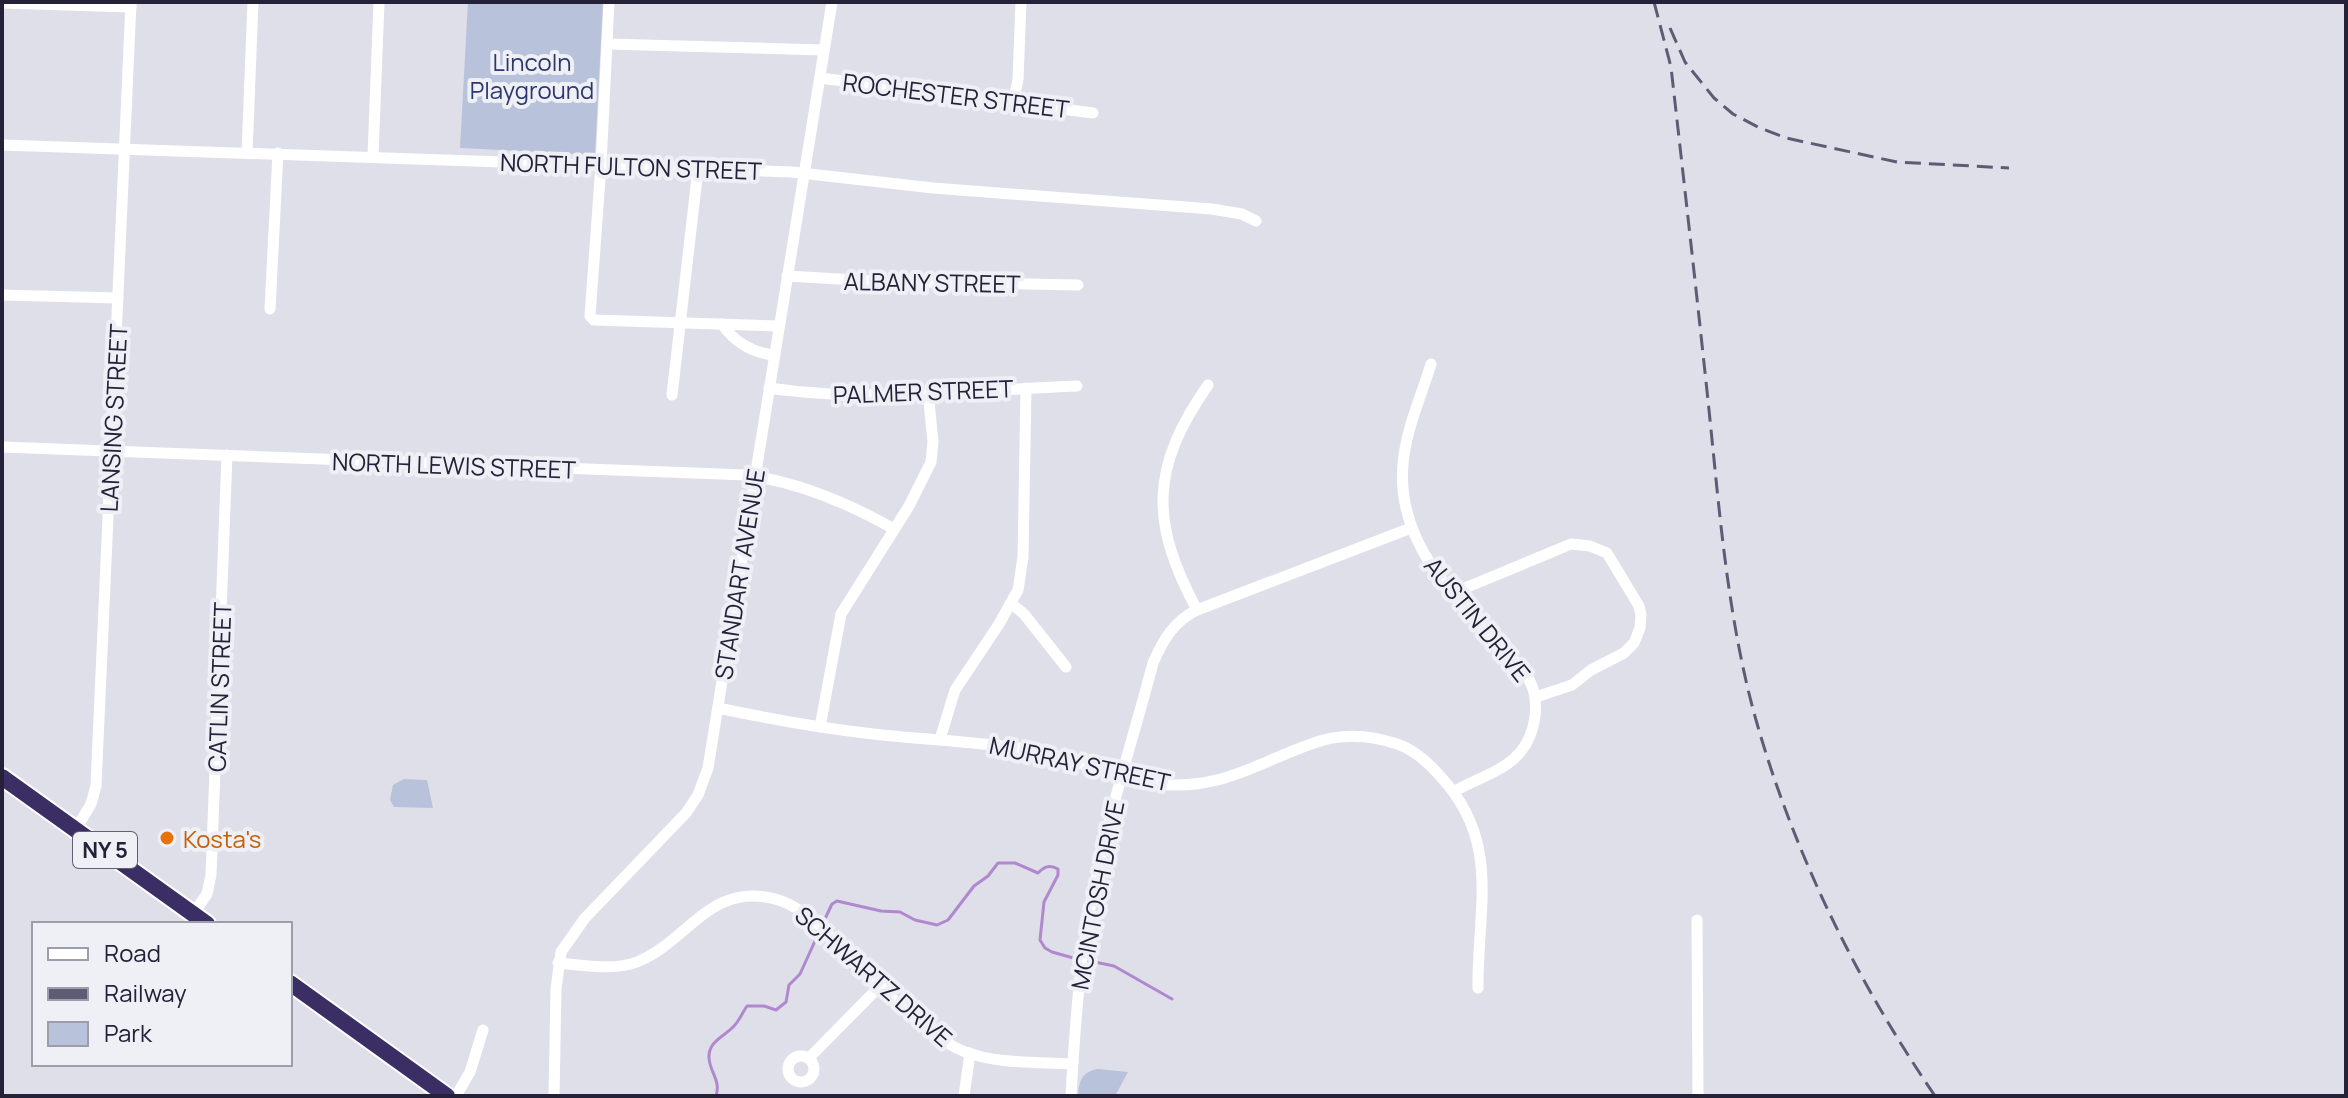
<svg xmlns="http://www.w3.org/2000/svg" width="2348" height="1098" font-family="Manrope,sans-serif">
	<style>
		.green { fill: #b8c2da }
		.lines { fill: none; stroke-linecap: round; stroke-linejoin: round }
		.stream { stroke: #b188cd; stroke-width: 3 }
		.highway-casing { stroke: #fff; stroke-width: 20 }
		.minor { stroke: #fff; stroke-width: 11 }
		.highway { stroke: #3a2e64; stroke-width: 16 }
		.rail { stroke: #5f5b75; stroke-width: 3; stroke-dasharray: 16 8; stroke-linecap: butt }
		.food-dot { fill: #e8710a; stroke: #efeff6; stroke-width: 3 }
		.labels { text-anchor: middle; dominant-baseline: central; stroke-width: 8; stroke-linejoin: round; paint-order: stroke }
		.shield { fill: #efeff6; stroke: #625f72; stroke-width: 2 }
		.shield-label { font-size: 22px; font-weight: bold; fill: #252139 }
		.park-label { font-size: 24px; fill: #2d386e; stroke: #efeff6 }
		.street-label { font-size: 24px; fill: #252139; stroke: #efeff6 }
		.food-label { font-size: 24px; fill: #c56008; stroke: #efeff6; text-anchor: start }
	</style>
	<rect width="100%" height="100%" fill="#dfdfea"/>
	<!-- green -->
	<g class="green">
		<path d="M468,2H603L595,155L460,148Z"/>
		<path d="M404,779L427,780L433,808L394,807L390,800L393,785Z"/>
		<path d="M1098,1069L1128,1072L1115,1096H1078C1079,1080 1082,1072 1098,1069Z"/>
	</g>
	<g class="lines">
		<!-- stream -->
		<g class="stream">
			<path d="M823,923L832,904L837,901L881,911L900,912L915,920L937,925L948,920L974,886L988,876L998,863H1015L1038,873C1044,867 1049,864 1058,869V875L1044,902L1040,940L1045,948L1052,952L1077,959"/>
			<path d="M1085,960L1114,966L1172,999"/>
			<path d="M716,1096C721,1080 710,1073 709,1058C708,1042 723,1037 732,1028C739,1022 742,1013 747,1006H764L776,1010L786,1002L789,985L800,974L820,930"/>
		</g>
		<defs>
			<g id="highway">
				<path d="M2,777L207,924"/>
				<path d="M290,983L447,1096"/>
			</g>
		</defs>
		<!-- highway casing -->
		<use href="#highway" class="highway-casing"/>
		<!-- minor -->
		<g class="minor">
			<path d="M609,2L601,165L590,316L594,320L779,326"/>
			<path d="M2,3L131,7"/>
			<path d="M607,44L824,50"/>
			<path d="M820,78L1093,113"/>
			<path d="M1013,103L1018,80L1021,2"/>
			<path d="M2,145L792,172L933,188L1212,209L1242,214L1256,221"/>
			<path d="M247,153L253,2"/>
			<path d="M373,156L379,2"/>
			<path d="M787,276L873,281L1078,285"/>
			<path d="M2,295L118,298"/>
			<path d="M270,309L278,153"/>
			<path d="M722,324C734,342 753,353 774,355"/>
			<path d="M1431,364C1421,397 1406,429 1403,464C1395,551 1469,611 1522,669C1534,684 1537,698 1535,717C1528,766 1491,771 1455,791"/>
			<path d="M769,388C870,403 975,390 1077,386"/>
			<path d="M672,395L698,169"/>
			<path d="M2,447L746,475C799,482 848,503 894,529"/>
			<path d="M1453,593L1571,544L1590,546L1607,553L1639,606L1641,615L1640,628L1634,643L1624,653L1591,670L1572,685L1536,697"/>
			<path d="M1012,604L1024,614L1066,667"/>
			<path d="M1197,610C1150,522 1150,468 1208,385"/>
			<path d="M718,708C770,719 821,728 873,734C926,740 978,741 1030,750C1073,758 1115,779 1158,784C1222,791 1258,762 1314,743C1341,733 1370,735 1397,744C1415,750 1428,762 1440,776C1502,842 1477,909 1478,988"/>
			<path d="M820,727L841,614L909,506L931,462L933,442L928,392"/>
			<path d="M940,739L955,690L999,624L1018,590L1023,557L1026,388"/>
			<path d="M76,829L91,804L96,786L131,2"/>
			<path d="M193,914L207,894L211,875L227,455"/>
			<path d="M1697,920L1698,1096"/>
			<path d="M558,963C583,965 614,971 637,962C689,941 709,882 775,899C796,904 814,921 830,936C867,970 917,1032 963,1051C995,1064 1036,1062 1071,1064"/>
			<circle cx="801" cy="1069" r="13"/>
			<path d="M809,1058L881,985"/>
			<path d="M456,1096L470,1072L483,1030"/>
			<path d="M554,1096L556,989L561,952L585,918L686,813L698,795L708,768L832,2"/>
			<path d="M964,1096L970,1053"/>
			<path d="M1071,1096C1075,1024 1080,953 1095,883C1110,808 1134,736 1153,663C1163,640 1174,621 1197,610L1411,528"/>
		</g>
		<!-- highway -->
		<use href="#highway" class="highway"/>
		<!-- rail -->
		<g class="rail">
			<path d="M1654,2L1671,67C1684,182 1697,296 1709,410C1720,516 1728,624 1758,727C1796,858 1858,983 1935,1096"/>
			<path d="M1670,28L1685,62L1714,98L1733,114L1758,127L1786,138L1897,162L2009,168"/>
		</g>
	</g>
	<!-- markers -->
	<circle class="food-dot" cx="167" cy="838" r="8"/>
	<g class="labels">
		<!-- shield labels -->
		<rect class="shield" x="73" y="832" width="64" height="36" rx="6"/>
		<g class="shield-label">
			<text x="105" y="850">NY 5</text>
		</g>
		<!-- park labels -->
		<g class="park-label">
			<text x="532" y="61">Lincoln<tspan x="532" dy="28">Playground</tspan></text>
		</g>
		<!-- street labels -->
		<g class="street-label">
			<text transform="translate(956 95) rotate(7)">ROCHESTER STREET</text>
			<text transform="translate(631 166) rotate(2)">NORTH FULTON STREET</text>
			<text transform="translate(932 282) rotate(1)">ALBANY STREET</text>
			<text transform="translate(923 391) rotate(-2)">PALMER STREET</text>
			<text transform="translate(113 418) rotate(-87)">LANSING STREET</text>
			<text transform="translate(454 465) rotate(2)">NORTH LEWIS STREET</text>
			<text transform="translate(739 574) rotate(-81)">STANDART AVENUE</text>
			<text transform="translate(1478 619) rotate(51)">AUSTIN DRIVE</text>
			<text transform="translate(219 687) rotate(-88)">CATLIN STREET</text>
			<text transform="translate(1080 763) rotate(12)">MURRAY STREET</text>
			<text transform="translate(1097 895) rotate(-79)">MCINTOSH DRIVE</text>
			<text transform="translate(874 976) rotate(41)">SCHWARTZ DRIVE</text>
		</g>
		<!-- food labels -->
		<g class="food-label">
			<text x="183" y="838">Kosta's</text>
		</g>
	</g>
	<!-- border -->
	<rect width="2348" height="1098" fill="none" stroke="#252139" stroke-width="8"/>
	<!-- legend -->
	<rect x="32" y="922" width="260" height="144" fill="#efeff6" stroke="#9e9daa" stroke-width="2"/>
	<rect x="48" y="948" width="40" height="12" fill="#ffffff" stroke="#9e9daa" stroke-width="2"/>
	<text x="104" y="962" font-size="24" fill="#252139">Road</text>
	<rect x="48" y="988" width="40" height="12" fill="#5f5b75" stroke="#9e9daa" stroke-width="2"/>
	<text x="104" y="1002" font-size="24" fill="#252139">Railway</text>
	<rect x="48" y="1022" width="40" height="24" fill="#b8c2da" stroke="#9e9daa" stroke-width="2"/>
	<text x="104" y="1042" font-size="24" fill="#252139">Park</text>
</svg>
